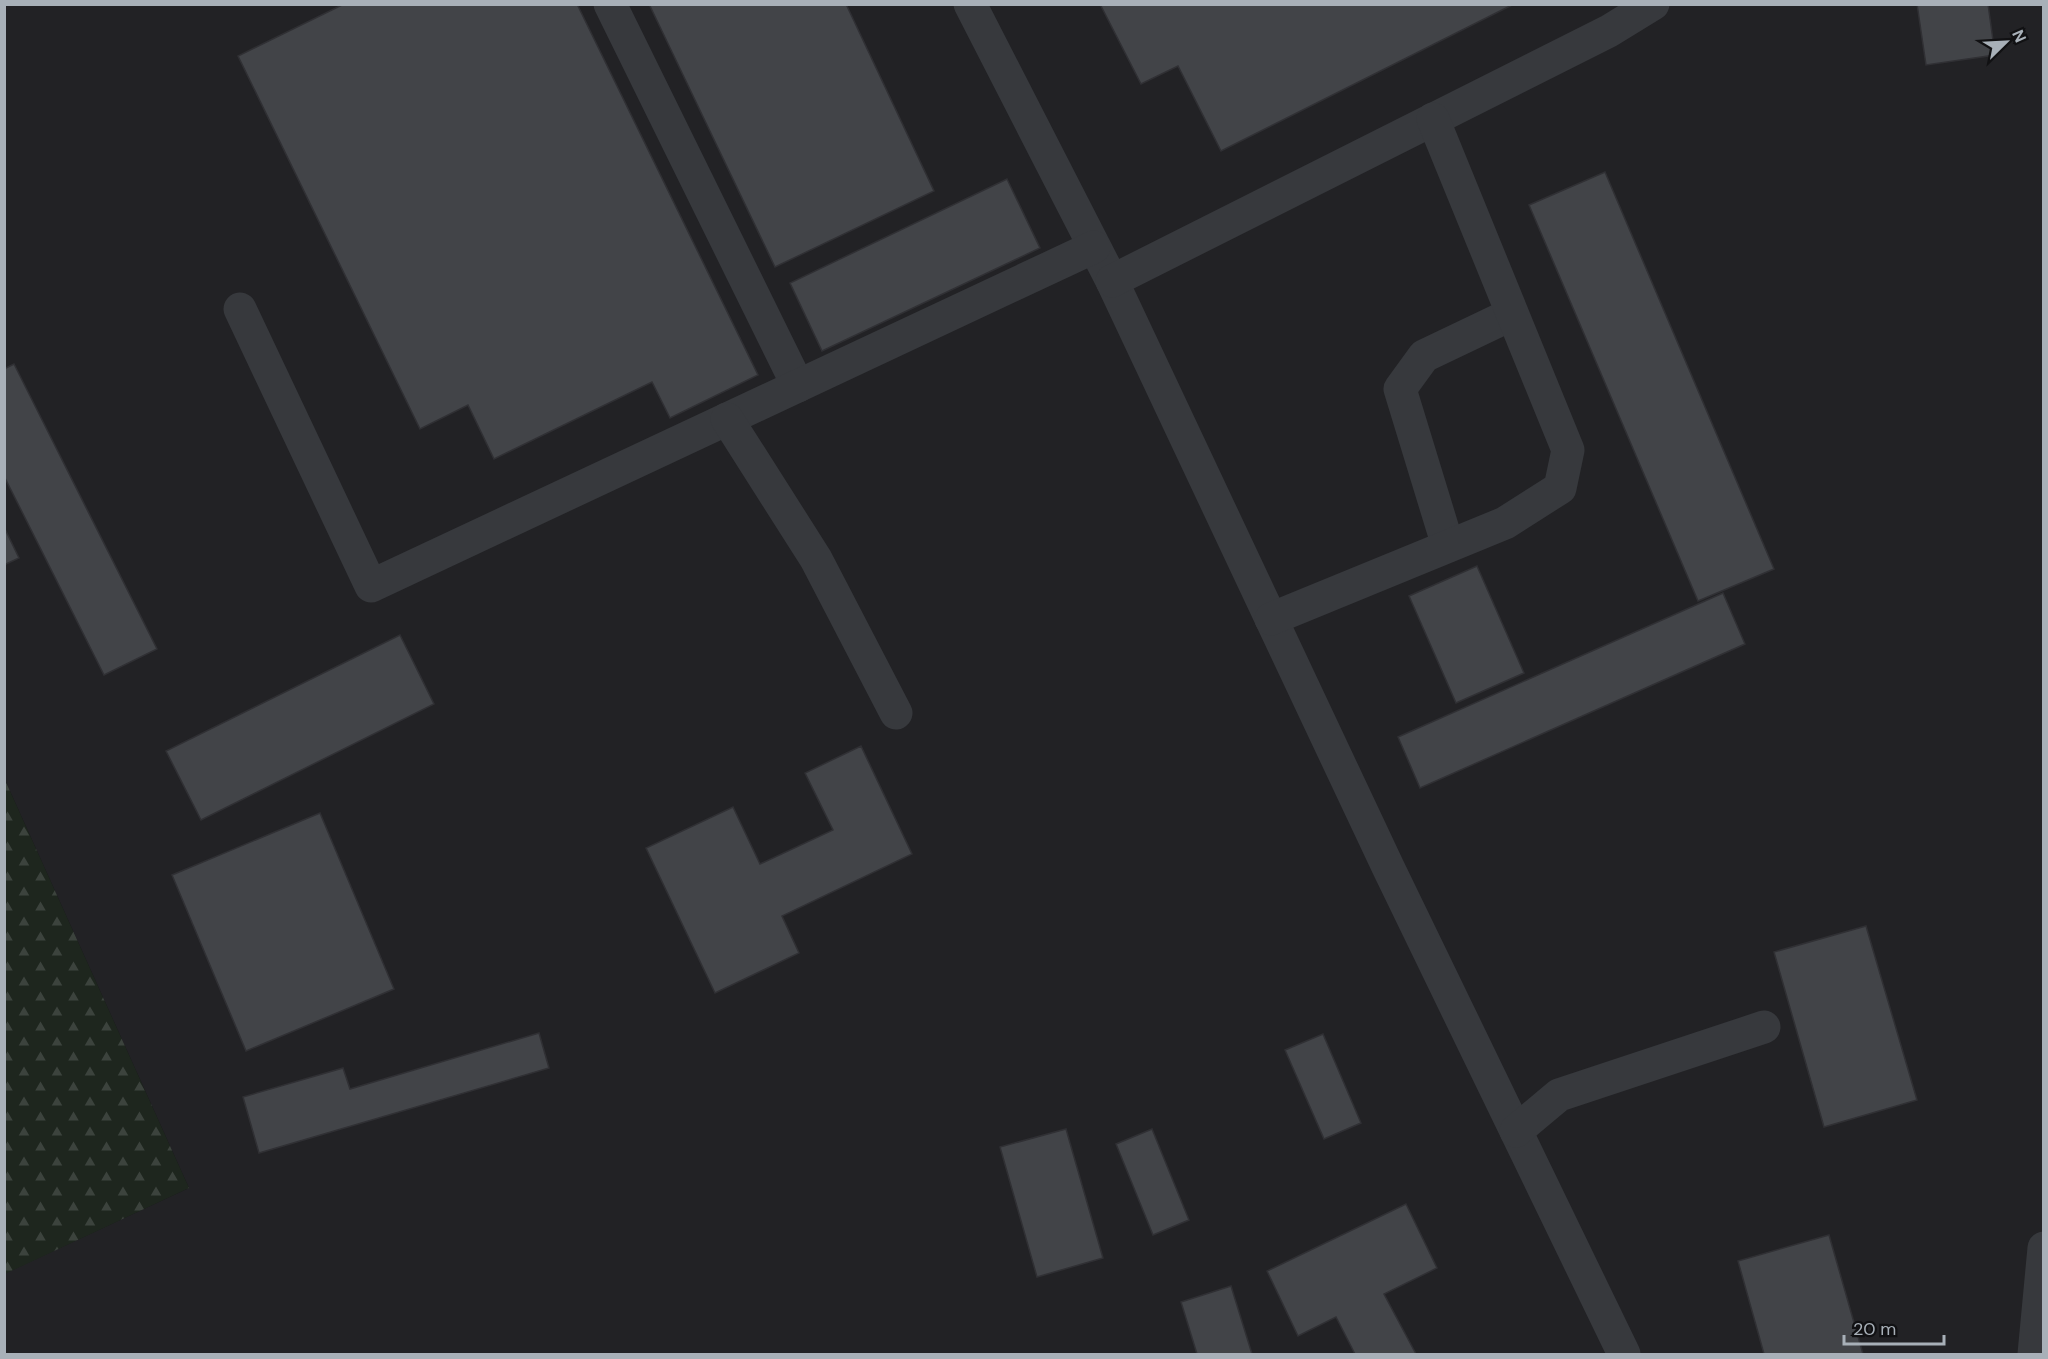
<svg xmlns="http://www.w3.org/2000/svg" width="2048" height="1359" font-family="'DM Sans',sans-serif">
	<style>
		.built { fill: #222225 }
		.forest { fill: url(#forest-firs) }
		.building { fill: #424448; stroke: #303034; stroke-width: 1.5 }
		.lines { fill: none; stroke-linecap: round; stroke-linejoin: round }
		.minor { stroke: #37393d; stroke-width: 33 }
	</style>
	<defs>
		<pattern id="forest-firs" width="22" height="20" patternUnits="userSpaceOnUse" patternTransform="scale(1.5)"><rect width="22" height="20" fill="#1e261e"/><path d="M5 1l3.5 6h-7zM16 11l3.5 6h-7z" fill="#3c433d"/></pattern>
	</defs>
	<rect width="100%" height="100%" fill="#161618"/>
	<!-- built -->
	<path class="built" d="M5,5H2043V1354H5L4,1274L189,1188L5,780Z"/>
	<!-- forest -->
	<path class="forest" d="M5,780L189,1188L5,1274H4Z"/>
	<!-- building -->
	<g class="building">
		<path d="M344,4H577L758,375L670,418L652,382L494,459L468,405L420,429L238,56Z"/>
		<path d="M649,4H846L934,191L775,267Z"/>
		<path d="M1100,4H1514L1221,151L1178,66L1141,84Z"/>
		<path d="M1917,4H1988L1995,55L1926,65Z"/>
		<path d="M1605,172L1774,569L1698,601L1529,205Z"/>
		<path d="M1007,179L1040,248L822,351L790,283Z"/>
		<path d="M14,364L157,649L104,675L4,476V369Z"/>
		<path d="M4,527L19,558L4,565Z"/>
		<path d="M1477,566L1524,673L1456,703L1409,596Z"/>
		<path d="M1723,593L1745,644L1420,788L1398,737Z"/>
		<path d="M400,635L434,704L201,820L166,751Z"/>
		<path d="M861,746L912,854L782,916L799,953L715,993L646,848L733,807L760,864L833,830L805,773Z"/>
		<path d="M320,813L394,989L246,1051L172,875Z"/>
		<path d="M1866,926L1917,1100L1824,1127L1774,952Z"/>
		<path d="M539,1033L549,1068L259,1153L243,1097L343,1068L350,1089Z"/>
		<path d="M1323,1034L1361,1123L1324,1139L1285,1050Z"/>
		<path d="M1066,1129L1103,1258L1037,1277L1000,1147Z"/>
		<path d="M1152,1129L1189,1220L1153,1235L1116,1144Z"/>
		<path d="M1406,1204L1437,1268L1384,1294L1416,1354H1355L1336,1317L1298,1336L1267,1271Z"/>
		<path d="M1829,1235L1863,1354H1764L1738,1261Z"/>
		<path d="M1231,1286L1252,1354H1197L1181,1302Z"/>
	</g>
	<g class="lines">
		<!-- minor -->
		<g class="minor">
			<path d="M610,4L798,386"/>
			<path d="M970,4L1112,281L1388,867L1624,1354"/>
			<path d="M1112,281L1609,31L1653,4"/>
			<path d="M240,309L371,586L1094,247"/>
			<path d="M727,419L816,559L896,713"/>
			<path d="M1448,546L1400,389L1424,356L1512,314"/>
			<path d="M1271,619L1505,523L1560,488L1568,450L1433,119"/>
			<path d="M1516,1131L1559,1095L1764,1027"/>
			<path d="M2034,1354L2044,1248"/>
		</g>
	</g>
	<!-- border -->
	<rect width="2048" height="1359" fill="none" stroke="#a8b0b8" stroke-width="12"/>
	<!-- north arrow -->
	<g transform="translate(2006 42) rotate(66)" stroke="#111113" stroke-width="4.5" paint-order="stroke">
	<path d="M0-4.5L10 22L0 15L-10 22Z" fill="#a8b0b8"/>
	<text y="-9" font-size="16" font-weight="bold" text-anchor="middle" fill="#a8b0b8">N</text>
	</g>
	<!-- scale -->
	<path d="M1844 1335v9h100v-9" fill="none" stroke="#a8b0b8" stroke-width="3"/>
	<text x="1853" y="1335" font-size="18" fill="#a8b0b8" stroke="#111113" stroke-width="4.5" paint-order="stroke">20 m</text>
</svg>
